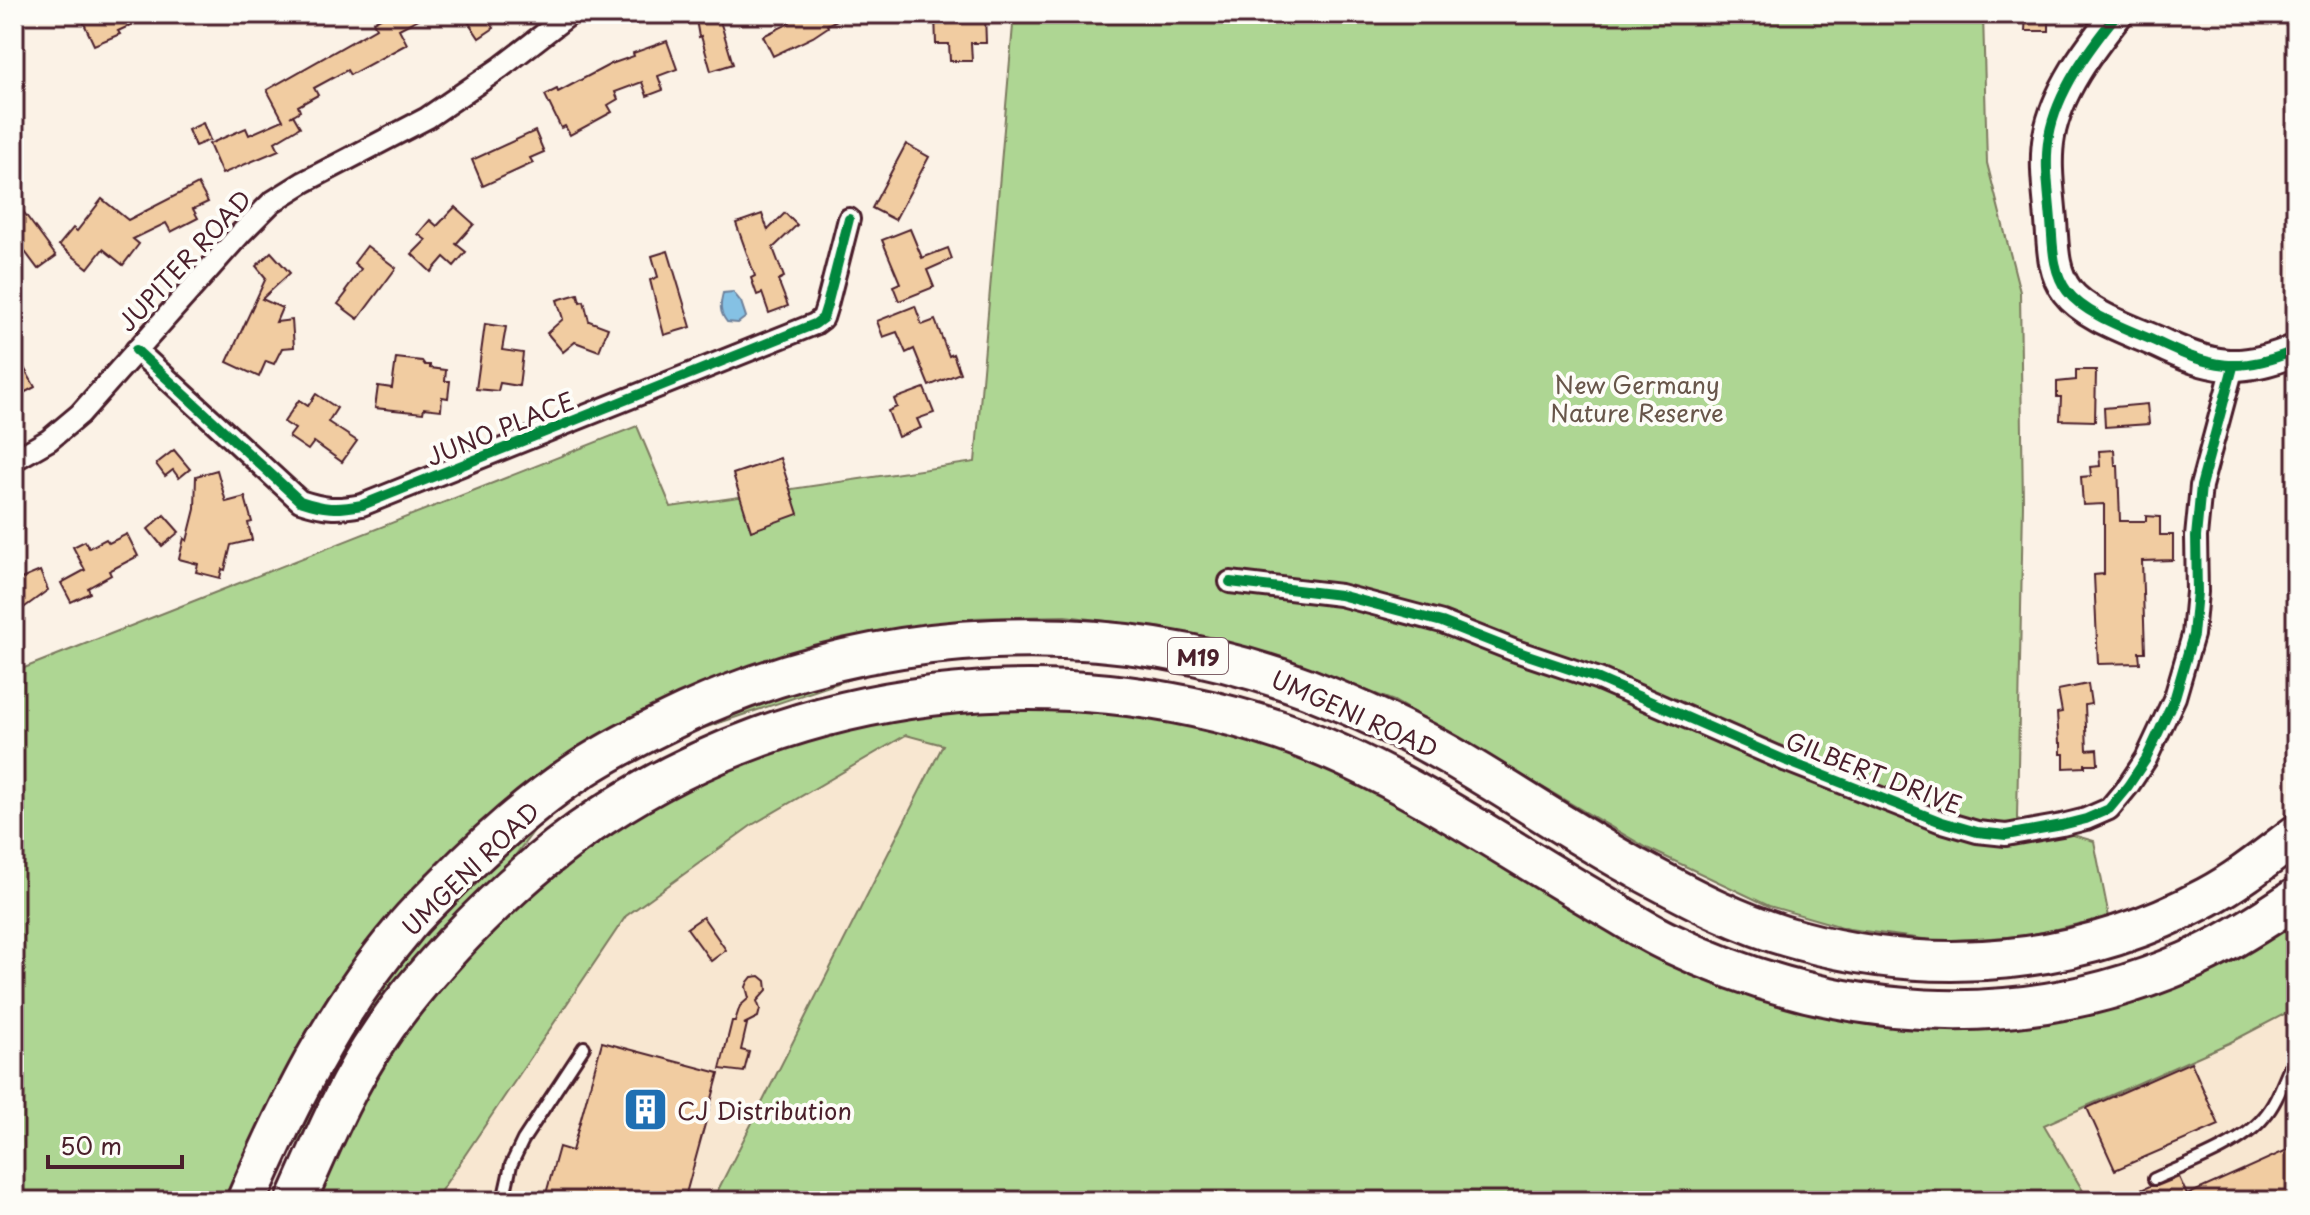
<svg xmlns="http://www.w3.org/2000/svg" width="2310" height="1215" font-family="'Playpen Sans',sans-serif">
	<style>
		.built { fill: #f8e7d1 }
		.green { fill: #aed693; stroke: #7c7a5f; stroke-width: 2 }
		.water { fill: #85c1e4; stroke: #6d809a; stroke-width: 2 }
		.building { fill: #f1cca1; stroke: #4a1f2b; stroke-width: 2 }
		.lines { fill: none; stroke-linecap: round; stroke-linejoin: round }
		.lane-casing { stroke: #4a1f2b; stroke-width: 16 }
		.street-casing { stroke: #4a1f2b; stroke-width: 26 }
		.secondary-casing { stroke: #4a1f2b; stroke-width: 36 }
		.highway-casing { stroke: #4a1f2b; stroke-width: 44 }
		.lane { stroke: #fdfcf7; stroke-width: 10 }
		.street { stroke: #fdfcf7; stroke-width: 20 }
		.secondary { stroke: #fdfcf7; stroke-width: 30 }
		.highway { stroke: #fdfcf7; stroke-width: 38 }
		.cycleway-casing { stroke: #fdfcf7; stroke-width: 15 }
		.cycleway { stroke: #00873e; stroke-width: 10 }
		.labels { text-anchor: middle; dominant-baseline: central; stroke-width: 8; stroke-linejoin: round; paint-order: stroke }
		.shield { fill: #fdfcf7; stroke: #806168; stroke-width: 2 }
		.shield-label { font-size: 22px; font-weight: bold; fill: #4a1f2b }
		.street-label { font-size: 24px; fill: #4a1f2b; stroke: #fdfcf7 }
		.park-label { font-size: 24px; fill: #68564a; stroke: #fdfcf7 }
		.poi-label { font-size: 24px; fill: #4a1f2b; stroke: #fdfcf7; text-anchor: start }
	</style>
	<rect width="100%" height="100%" fill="#fbf2e6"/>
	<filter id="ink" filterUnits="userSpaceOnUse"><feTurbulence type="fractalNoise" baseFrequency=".0125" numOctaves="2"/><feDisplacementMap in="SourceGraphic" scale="16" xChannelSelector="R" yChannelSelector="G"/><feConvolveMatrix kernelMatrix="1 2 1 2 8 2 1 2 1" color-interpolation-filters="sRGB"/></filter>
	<g filter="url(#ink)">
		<!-- built -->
		<g class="built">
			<path d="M906,735L944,745L718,1190L716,1201H434L626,916L752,825Z"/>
			<path d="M2296,1008V1201H2089L2044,1125L2229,1043Z"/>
		</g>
		<!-- green -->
		<g class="green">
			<path d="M1014,14H1983L1987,163L2020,292L2023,504L2017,819L2094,841L2109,917L2025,936L1938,941L1849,929L1769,906L1649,849L1394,701L1284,659L1164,628L1065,616L969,618L967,640L581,769L252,1201H14V672L637,426L671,507L975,462Z"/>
			<path d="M958,695L1281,732L1741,975L2048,1005L2296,900V1008L2229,1043L2044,1125L2089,1201H716L718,1190L943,745L906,735L752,825L626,916L434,1201H309L320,1171L433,974L673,777Z"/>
		</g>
		<!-- water -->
		<path class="water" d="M733,292L741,302L746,317L738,323L727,322C719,312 720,305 723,293Z"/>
		<!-- building -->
		<g class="building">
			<path d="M89,14H155L118,31L120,34L94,45L81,17Z"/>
			<path d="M388,14H428L399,29L407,44L350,75L347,70L314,88L318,95L298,106L300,111L290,117L293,115L300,127L275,142L279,150L222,174L209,144L246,128L249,135L283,120L267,90L376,28L373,22Z"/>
			<path d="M463,14H485L494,28L479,38Z"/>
			<path d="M695,14H718L733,64L711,71L701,36L699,37Z"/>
			<path d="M796,14H849L827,25L828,27L813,37L773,56L763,36L784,26L790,22L788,18Z"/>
			<path d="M935,14H985L986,43H971L972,61H950L949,44H936Z"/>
			<path d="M2026,14H2049V31H2025Z"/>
			<path d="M667,41L677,69L658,76L663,90L647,96L642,82L615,92L618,99L608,105L612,112L570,135L565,126L561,128L545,95L557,89L558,92L611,64L634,56L633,53Z"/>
			<path d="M203,123L210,140L195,146L188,130Z"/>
			<path d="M535,131L544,152L530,158L533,163L483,186L472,160Z"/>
			<path d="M906,144L929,157L895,220L872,208Z"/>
			<path d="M198,184L208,202L193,209L198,218L171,232L166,223L133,239L139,244L123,265L103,249L88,268L59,245L73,228L77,231L102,199L128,220Z"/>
			<path d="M14,199L56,256L38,269L14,237Z"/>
			<path d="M455,207L474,224L456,244L466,252L454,266L444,257L431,272L412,254L426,240L418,234L430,220L437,226Z"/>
			<path d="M785,213L797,225L773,248L784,277L778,280L788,306L769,313L762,293L757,295L751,278L755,276L736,223L762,214L768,230Z"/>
			<path d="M910,229L922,258L948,248L952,259L927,270L934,287L899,301L893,286L900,283L882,240Z"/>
			<path d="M367,246L396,268L358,319L338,304L347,292L345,291L361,269L354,263Z"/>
			<path d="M668,251L691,327L664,335L650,280L658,277L652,256Z"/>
			<path d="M271,252L290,273L262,299L282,308L276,322L292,320L294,347L282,348L274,364L266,361L259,377L227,362L266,278L256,266Z"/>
			<path d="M578,294L580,302L584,301L589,321L608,328L599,351L575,342L563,352L547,333L563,319L557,300Z"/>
			<path d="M915,306L922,325L935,320L949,356L953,354L960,373L929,386L914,349L906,353L897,332L883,337L877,321Z"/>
			<path d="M485,324L506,327L502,350L523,353L519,386L500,383L498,391L476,389Z"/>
			<path d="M396,358L422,361L425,365H430V368L446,370L445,381H450L448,398L442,397L441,410L424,408L423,413L375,408L378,386L392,388Z"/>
			<path d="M23,366L35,387L14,398V371Z"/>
			<path d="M2076,370H2096L2095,421L2060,420L2061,397H2057V382L2076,380Z"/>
			<path d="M924,388L934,413L917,419L921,428L898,437L888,411L897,407L894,399Z"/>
			<path d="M316,394L337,408L328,422L357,441L342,462L314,442L308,450L289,437L295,429L284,422L299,400L308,406Z"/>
			<path d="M2147,404L2149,424L2105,427L2104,408Z"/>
			<path d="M174,450L190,469L179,478L173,470L165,476L156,464Z"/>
			<path d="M2114,450L2115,465H2118L2120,521H2146V516L2160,517V535H2173V560L2142,561L2145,652H2139L2140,663L2098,664L2094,575L2104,574V504L2083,505L2081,477L2091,476L2090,467L2100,466L2099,451Z"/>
			<path d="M780,458L798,514L751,531L733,474Z"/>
			<path d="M217,470L226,502L245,497L252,522L248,523L252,540L231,545L225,570L222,569L220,578L196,572L198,564L179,559L184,538L187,541L195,509L196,476Z"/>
			<path d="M164,515L179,532L162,546L148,529Z"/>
			<path d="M127,534L138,556L109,571L111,575L88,588L90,593L71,602L61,583L85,570L73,547L85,541L89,548L106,539L109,543Z"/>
			<path d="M40,571L48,590L14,615V582Z"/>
			<path d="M2088,684L2091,704L2085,705L2087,750L2097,749L2098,764H2085V767L2064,768V754H2061V743H2059L2057,713L2062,712L2058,690Z"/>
			<path d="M703,917L726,950L711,961L687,928Z"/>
			<path d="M760,976L766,981L767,990L757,1001L760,1009L758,1017L744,1024H747L741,1050L749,1052L744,1072L720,1069L732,1021H735L740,1006L749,998L746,987L748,982L752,977Z"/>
			<path d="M602,1042L719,1073L684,1201H544L559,1147L572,1151Z"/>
			<path d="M2191,1062L2219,1125L2115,1170L2087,1108Z"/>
			<path d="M2296,1146V1201H2116L2150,1186H2157L2179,1177L2187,1195Z"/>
		</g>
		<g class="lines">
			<defs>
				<g id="lane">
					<path d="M2154,1179C2186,1165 2242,1145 2264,1117C2279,1100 2285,1075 2296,1055"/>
					<path d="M503,1201L511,1165L523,1140L584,1047"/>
				</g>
				<g id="street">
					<path d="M136,350L300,501C324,509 336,510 362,505L815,324L823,318L827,305L849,219"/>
					<path d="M14,460L49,440L80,414L241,233L272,202L304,182L427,118L500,68L570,14"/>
					<path d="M1230,582L1340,595L1442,622L1513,650L1599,679L1787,761L1939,821L1977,832L2006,835L2062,825L2086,819L2109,809L2128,786L2146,759L2175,697L2193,635L2197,592L2196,537L2201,486L2233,367"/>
				</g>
				<path id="secondary" d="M2117,14C2089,49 2057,91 2049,136C2044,163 2049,193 2051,221C2053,245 2052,271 2067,291C2085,315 2130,330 2157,342C2211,368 2239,374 2296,350"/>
				<g id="highway">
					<path d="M246,1201C288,1105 334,1011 402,931C414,915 429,902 443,887C485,844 530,803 580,770C613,748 650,730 686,713C879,624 1107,613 1307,688C1355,707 1404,729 1449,755C1511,791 1571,832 1634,867C1686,895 1741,925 1799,940C1938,978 2080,965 2207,897C2239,880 2267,857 2296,835"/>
					<path d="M296,1201C321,1145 345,1086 380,1035C401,1003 427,973 453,945C498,897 547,852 602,816C800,685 1057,655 1281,731C1395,770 1495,842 1598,902C1621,915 1644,931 1668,942C1833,1021 2016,1036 2186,962C2224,946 2261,922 2296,898"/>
				</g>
			</defs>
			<!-- lane casing -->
			<use href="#lane" class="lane-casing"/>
			<!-- street casing -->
			<use href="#street" class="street-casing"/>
			<!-- secondary casing -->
			<use href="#secondary" class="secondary-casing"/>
			<!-- highway casing -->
			<use href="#highway" class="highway-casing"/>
			<!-- lane -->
			<use href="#lane" class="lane"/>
			<!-- street -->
			<use href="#street" class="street"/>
			<!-- secondary -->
			<use href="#secondary" class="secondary"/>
			<!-- highway -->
			<use href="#highway" class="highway"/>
			<defs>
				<g id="cycleway">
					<path d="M2117,14C2089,49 2057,91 2049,136C2044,163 2049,193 2051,221C2053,245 2052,271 2067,291C2085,315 2130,330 2157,342C2211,368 2239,374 2296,350"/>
					<path d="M136,350L300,501C324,509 336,510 362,505L815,324L823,318L827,305L849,219"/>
					<path d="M1230,582L1340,595L1442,622L1513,650L1599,679L1787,761L1939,821L1977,832L2006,835L2062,825L2086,819L2109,809L2128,786L2146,759L2175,697L2193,635L2197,592L2196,537L2201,486L2233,367"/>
				</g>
			</defs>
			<!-- cycleway casing -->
			<use href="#cycleway" class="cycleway-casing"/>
			<!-- cycleway -->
			<use href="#cycleway" class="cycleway"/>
		</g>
	</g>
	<!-- icons -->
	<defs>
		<symbol id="building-square" viewBox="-11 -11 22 22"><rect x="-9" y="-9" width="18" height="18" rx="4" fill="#1f6fb2" stroke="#fdfcf7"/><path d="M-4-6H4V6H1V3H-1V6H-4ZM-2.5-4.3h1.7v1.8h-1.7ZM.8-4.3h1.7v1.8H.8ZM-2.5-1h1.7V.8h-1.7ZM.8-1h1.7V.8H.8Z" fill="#fff"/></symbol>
	</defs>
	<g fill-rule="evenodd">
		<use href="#building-square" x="620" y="1084" width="51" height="51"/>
	</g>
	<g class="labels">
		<!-- shield labels -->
		<rect class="shield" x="1168" y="638" width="60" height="36" rx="6"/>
		<g class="shield-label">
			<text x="1198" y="656">M19</text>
		</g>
		<!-- street labels -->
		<g class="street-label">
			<text transform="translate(184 260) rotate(-47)">JUPITER ROAD</text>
			<text transform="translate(500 428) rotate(-22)">JUNO PLACE</text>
			<text transform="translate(1355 713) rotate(24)">UMGENI ROAD</text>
			<text transform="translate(1874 772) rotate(21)">GILBERT DRIVE</text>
			<text transform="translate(470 868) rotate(-44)">UMGENI ROAD</text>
		</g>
		<!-- park labels -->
		<g class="park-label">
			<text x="1637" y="384">New Germany<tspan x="1637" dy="28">Nature Reserve</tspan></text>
		</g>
		<!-- poi labels -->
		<g class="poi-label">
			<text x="677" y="1110">CJ Distribution</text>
		</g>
	</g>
	<!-- margin -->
	<rect width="2310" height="1215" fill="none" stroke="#fdfcf7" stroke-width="48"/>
	<rect x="24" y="24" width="2262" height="1167" fill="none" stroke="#4a1f2b" stroke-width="3" filter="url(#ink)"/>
	<!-- scale -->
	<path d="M48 1155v12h134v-12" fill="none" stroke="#4a1f2b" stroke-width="4"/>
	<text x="60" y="1155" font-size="24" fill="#4a1f2b" stroke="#fdfcf7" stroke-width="6" paint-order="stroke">50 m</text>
</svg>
